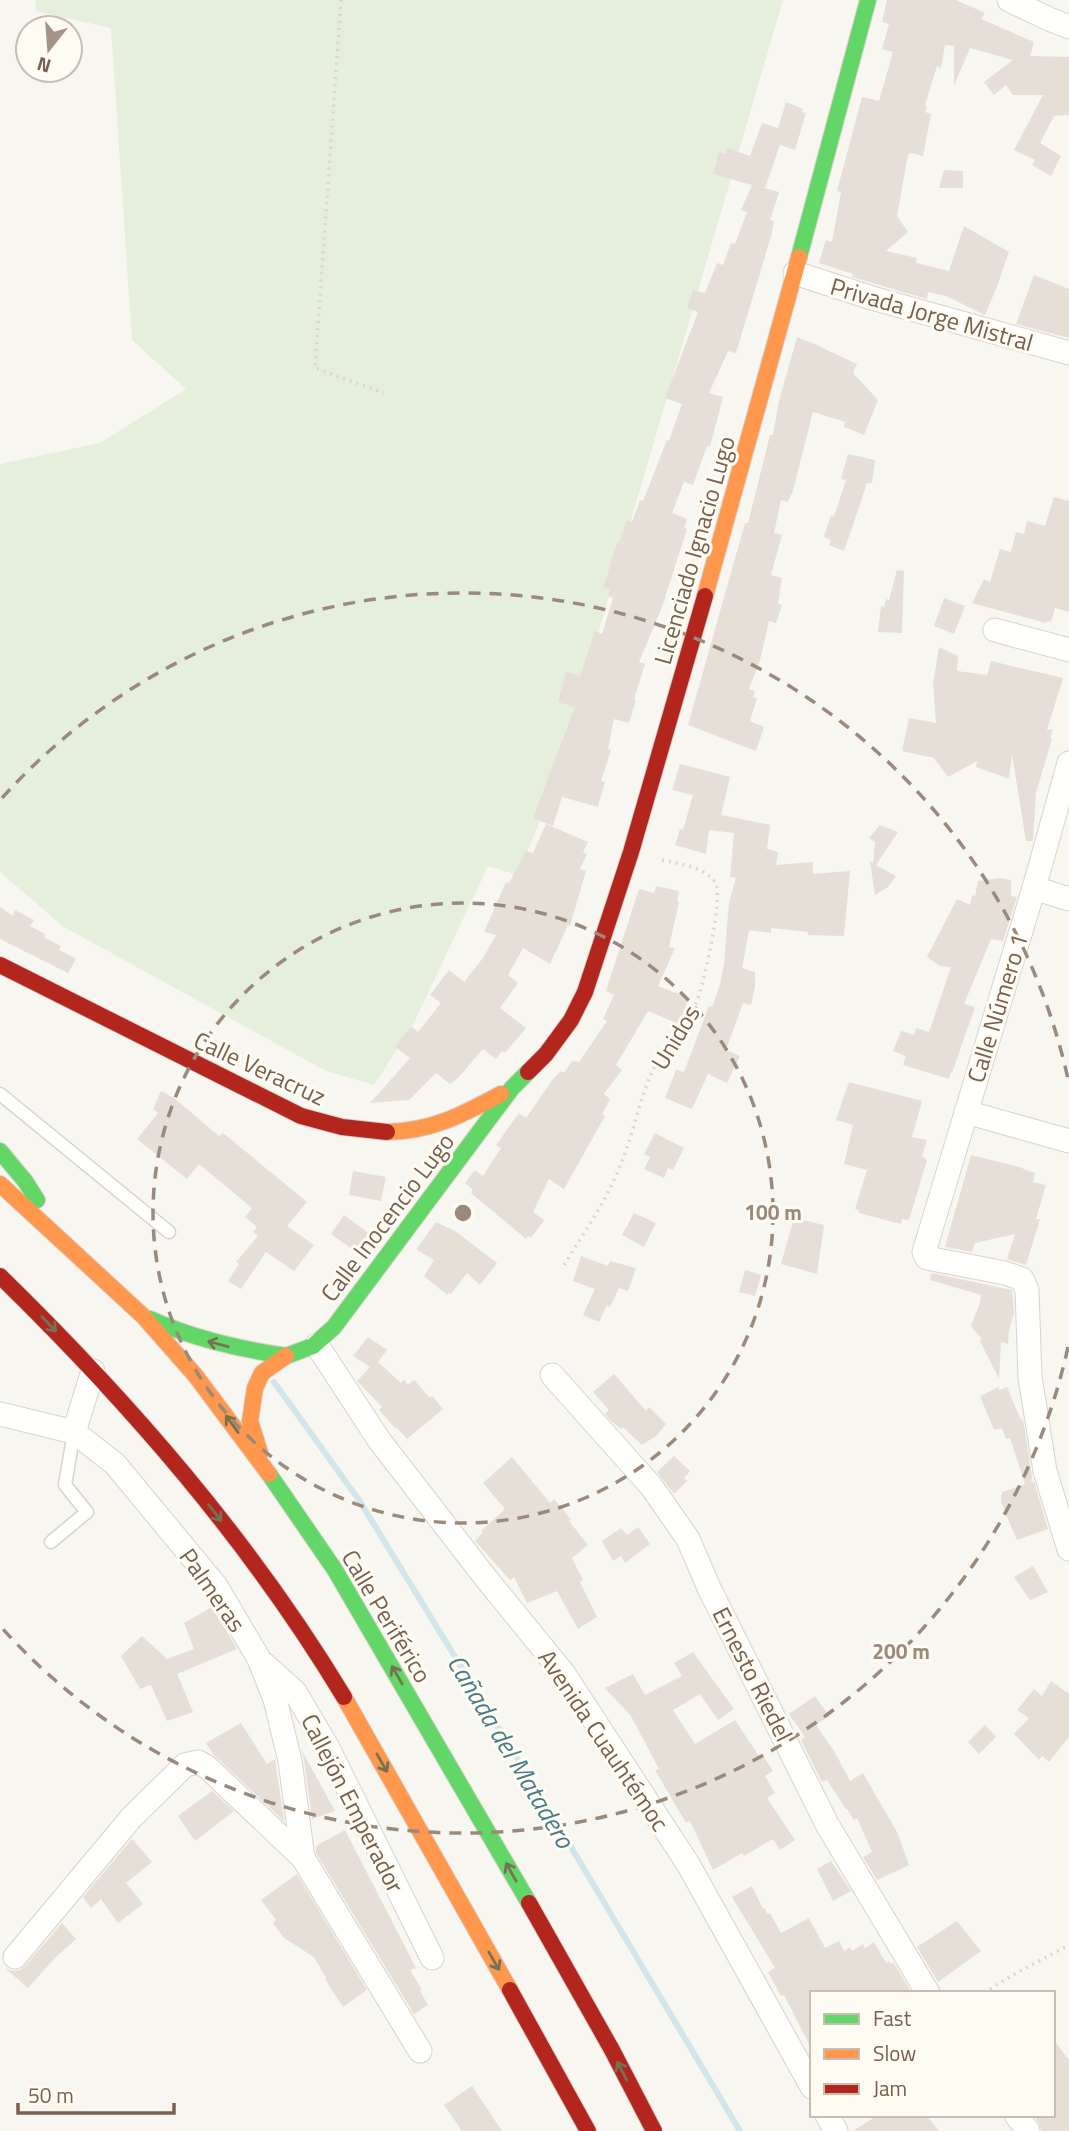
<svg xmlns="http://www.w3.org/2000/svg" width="1069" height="2131" font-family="'Titillium Web',sans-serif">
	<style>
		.green { fill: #e5efdb }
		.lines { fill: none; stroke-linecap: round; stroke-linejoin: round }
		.stream { stroke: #d2e5e9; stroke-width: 6 }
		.building { fill: #e5dfd7 }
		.lane-casing { stroke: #d8d3cd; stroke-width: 15 }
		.street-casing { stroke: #d8d3cd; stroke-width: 25 }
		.fast-casing { stroke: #d8d3cd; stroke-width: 18 }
		.slow-casing { stroke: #d8d3cd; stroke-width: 18 }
		.jam-casing { stroke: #d8d3cd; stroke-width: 18 }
		.path { stroke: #dbd6d0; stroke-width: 3.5; stroke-dasharray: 2 5; stroke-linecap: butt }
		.lane { stroke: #fefefd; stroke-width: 12 }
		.street { stroke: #fefefd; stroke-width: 23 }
		.fast { stroke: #63d668; stroke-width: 16 }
		.slow { stroke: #ff974d; stroke-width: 16 }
		.jam { stroke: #b3261e; stroke-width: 16 }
		.oneway { stroke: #747253 }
		.ring { fill: none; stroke: #9b8a7c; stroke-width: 3.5; stroke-dasharray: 12 9 }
		.labels { text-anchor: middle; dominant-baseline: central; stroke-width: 6; stroke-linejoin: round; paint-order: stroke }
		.street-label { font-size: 24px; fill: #77604f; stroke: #fefbf3 }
		.water-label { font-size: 26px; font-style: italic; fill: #497b89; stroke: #fefbf3 }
		.centre { fill: #9b8a7c; stroke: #fefbf3; stroke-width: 3.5 }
		.ring-label { font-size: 21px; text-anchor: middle; font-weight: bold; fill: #9b8a7c; stroke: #fefbf3; stroke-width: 6; stroke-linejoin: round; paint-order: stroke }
	</style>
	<rect width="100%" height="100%" fill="#f8f6f0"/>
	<!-- green -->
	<path class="green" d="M35,0H783L549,801L517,875L488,866L413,1025L374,1085L326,1071L64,927L0,872V464L100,443L186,389L132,340L111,28L36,11Z"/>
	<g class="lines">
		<!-- stream -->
		<path class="stream" d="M274,1382L359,1500L555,1820L740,2131"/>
	</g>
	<!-- building -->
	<g class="building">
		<path d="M887,0H956L985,13L981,19L1034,42L1030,56L1069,57V115L1054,116L1040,143L1061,156L1051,176L1032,165L1035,160L1014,150L1043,95H1013L1006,85L994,95L984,82L1013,60L970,48L954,86V46L945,45L941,68L937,66L925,105L927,106L925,112L931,114L923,156L910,153L908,155L897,216L908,232L886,251L917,258L916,263L949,271L964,226L1009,252L996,289L985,315L946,296L928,292L927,299L852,277L853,274L819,263L826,240L832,242L841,192L837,191L862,97L879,101L893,52L882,49L889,24L882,22Z"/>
		<path d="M786,102L803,109L802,112L806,113L795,150L780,145L765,188L756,186L779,192L770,220L774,221L772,233L736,353L728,351L709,393L723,397L710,447L707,446L693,485L684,482L672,513L687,519L684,528L687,529L662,607L639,662L645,664L634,699L636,700L629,723L614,719L608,749L611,750L601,781L605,782L598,807L562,797L553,826L533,818L575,707L558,702L566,672L580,676L595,631L602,634L613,598L607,596L610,589L604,587L617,542L619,543L627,520L632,522L640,500L643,501L667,440L669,441L682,404L665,398L698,312L687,308L693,290L705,293L717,263L723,265L731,243L735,244L747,212L741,210L752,185L713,174L719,152L725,154L727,148L750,156L762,123L778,128Z"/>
		<path d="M944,170L963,171V188H939Z"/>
		<path d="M1034,275L1069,289V338L1016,324Z"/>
		<path d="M797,337L812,343L857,364L853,373L878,400L864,435L844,427L845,422L813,412L792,494H791L788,502L781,500L774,533L782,535L771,575L782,578L778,604L782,605L776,623L769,621L760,660L749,689L755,691L753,697L757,698L750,721L764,727L756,751L688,725L745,523H748L770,435H773L779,401Z"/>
		<path d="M848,454L875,460L872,483H867L844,551L829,545L831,540L824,537L831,515L834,517L846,480L841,479Z"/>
		<path d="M1054,497L1069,501V612L1055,608L1051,622L1047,621L1046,623L972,603L984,579L990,582L1000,549L1011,552L1016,532L1024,534L1027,521L1045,526Z"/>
		<path d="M897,570L904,571L902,633L878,632L881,606L884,607L886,599L889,600Z"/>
		<path d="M944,598L965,606L954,634L934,626Z"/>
		<path d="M939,647L958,656L957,671L987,675L991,661L1063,678L1047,730L1053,729L1050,738L1052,739L1036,793L1033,841H1026L1012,754L1009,779L976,767L977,761L948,777L934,758L902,751L909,718L936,723L933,684Z"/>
		<path d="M680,764L730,777L721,815L770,825L767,849L778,852L776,865L813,862V874L850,871L844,936L808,935V932L771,928V933L749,930L742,968L755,972V987L751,1005L743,1003L726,1050L740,1056L727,1083L708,1074L692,1109L665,1098L676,1070L684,1072L709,1006L712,1007L720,985L724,964L729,902L736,878L730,877L734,833L709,830L706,854L675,845L680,829L683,830L693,795L672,790Z"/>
		<path d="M546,824L588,842L583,852L587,854L580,869L586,871L570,926L568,925L550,964L523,948L508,975L518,983L500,1008L526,1028L505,1053L502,1051L496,1059L483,1049L458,1078L450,1084L436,1073L409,1100L370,1103L410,1058L395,1047L411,1026L418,1032L441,1003L430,995L449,970L464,982L483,958L496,935L484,932L506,882L509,883L526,851L533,853Z"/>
		<path d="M880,825L898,832L876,865L896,876L888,887L875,895L870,861L873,863L875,842L869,838Z"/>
		<path d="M1000,878L1011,880V896L1017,897L1003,941L991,939L964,1004L975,1007L952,1073L951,1072L949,1079L903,1065L906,1056L893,1051L901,1031L914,1035L916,1028L929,1032L951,967L940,966L927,957L957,899L970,905L972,895L975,896L978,881Z"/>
		<path d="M656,886L679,891L677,901L679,902L669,947L675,948L658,986L687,997L683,1026L648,1011L616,1065L622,1070L604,1094L610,1099L602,1114L605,1116L564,1189L549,1179L533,1212L544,1220L531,1238L528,1236L526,1239L471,1193L473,1190L465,1183L475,1170L483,1176L501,1148L496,1145L519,1113L526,1118L553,1079L561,1071L564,1073L572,1061L579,1062L607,1021L603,1019L614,995L606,991L639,889L654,893Z"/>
		<path d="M0,907L13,916L15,910L34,920L30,926L45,934L44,937L61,946L59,950L76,959L68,973L0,939Z"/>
		<path d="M849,1082L922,1101L912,1137L927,1140L922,1156L927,1160L909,1220L902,1219L901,1224L859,1213V1210L855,1209L867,1170L844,1164L853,1125L836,1120Z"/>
		<path d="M161,1091L174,1098L219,1136L223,1133L307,1202L287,1226L314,1245L294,1271L266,1252L241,1289L228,1281L239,1264L236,1262L258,1236L253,1232L257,1227L245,1217L252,1208L199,1164L187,1179L137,1139L158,1113L153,1109Z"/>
		<path d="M655,1133L684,1148L673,1170L668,1168L664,1178L644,1169L650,1157L644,1154Z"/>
		<path d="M971,1155L1023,1168V1169L1035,1173L1033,1182L1046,1185L1036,1219H1040L1026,1265L1007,1259L1015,1234L975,1243L972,1252L945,1247Z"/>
		<path d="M353,1171L386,1177L381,1201L349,1195Z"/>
		<path d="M634,1213L656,1223L644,1247L622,1235Z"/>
		<path d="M344,1215L370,1234L356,1252L331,1234Z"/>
		<path d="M794,1218L824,1225L817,1274L781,1264Z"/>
		<path d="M436,1222L455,1231L497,1263L480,1285L467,1273L451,1294L449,1293L447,1295L424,1276L434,1260L417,1250V1248Z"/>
		<path d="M581,1256L608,1266L610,1261L636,1268L628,1291L619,1288L610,1307L607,1305L599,1322L583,1315L595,1289L573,1281Z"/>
		<path d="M745,1270L761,1275L755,1296L739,1292Z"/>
		<path d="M931,1273L1012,1290L1014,1313L1009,1331L1008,1344L1001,1342L999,1379L980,1341L981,1338L971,1326L980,1303L981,1295L930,1280Z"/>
		<path d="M368,1337L387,1350L378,1362L401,1383L404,1380L408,1385L414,1380L430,1398L432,1396L443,1409L407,1439L396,1427L395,1428L379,1410L382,1407L357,1381L370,1367L353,1356Z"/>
		<path d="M614,1374L646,1411L649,1407L666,1424L656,1436L642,1445L623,1427L621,1429L611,1421L605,1414L609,1410L593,1392Z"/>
		<path d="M999,1387V1390L1007,1387L1021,1420L1023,1419L1032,1477L1031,1482H1034L1048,1529L1017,1540L1001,1502L1002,1492L1025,1484L1010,1438L1006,1439L1002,1428L994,1430L980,1396Z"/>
		<path d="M674,1456L690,1471L684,1478L687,1481L674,1494L657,1472Z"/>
		<path d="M512,1457L550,1503L554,1499L561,1507L571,1520L569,1521L588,1545L572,1558L583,1580L580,1582L597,1617L578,1629L557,1591L527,1603L514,1577L510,1580L475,1541L483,1532L481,1531L505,1509L483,1483Z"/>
		<path d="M638,1527L650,1544L625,1563L621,1556L613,1561L602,1541L621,1528L627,1535Z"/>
		<path d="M1033,1566L1048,1592L1030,1600L1014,1577Z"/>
		<path d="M212,1607L237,1649L177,1674L193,1712L167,1721L151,1685L140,1689L121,1656L142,1636L167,1659L194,1649L184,1623Z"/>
		<path d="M693,1652L734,1709L718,1720L700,1694L673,1710L695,1744L735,1720L759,1756L762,1754L773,1771L765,1776L775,1793L767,1798L795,1840L780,1850L773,1839L744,1856L742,1853L713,1870L690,1821L686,1823L655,1770L659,1769L631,1716L605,1688L633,1674L645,1695L682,1676L674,1663Z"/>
		<path d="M1051,1681L1069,1694V1737L1049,1762L1042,1756L1039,1760L1014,1734L1029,1718L1017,1710L1034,1689L1042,1696Z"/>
		<path d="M815,1696L829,1716L816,1725L834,1751L850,1781L863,1773L897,1832L909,1865L877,1880L863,1857L872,1852L857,1818L854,1820L847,1809H846L827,1780L822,1782L801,1740L805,1737L789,1714Z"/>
		<path d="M241,1723L267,1764L275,1759L284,1821L213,1754L206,1743Z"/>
		<path d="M985,1725L996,1737L979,1754L968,1742Z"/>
		<path d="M301,1749L335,1811L312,1819L304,1759Z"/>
		<path d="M212,1791L234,1811L195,1841L178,1816Z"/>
		<path d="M345,1830L416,1968L410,1970L422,1990L420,1991L428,2005L414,2014L316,1853V1846Z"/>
		<path d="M132,1839L152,1862L126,1883L143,1904L118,1923L101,1899L91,1908L83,1897Z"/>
		<path d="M831,1861L851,1891L833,1901L817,1869Z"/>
		<path d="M297,1874L367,1990L343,2007L325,1979L326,1978L314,1957L284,1938L273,1923L276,1920L261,1900Z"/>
		<path d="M752,1886L763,1909L765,1908L767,1914L770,1913L781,1933L809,1918L825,1948L839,1941L844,1951L850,1947L852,1951L863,1944L865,1948L874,1942L886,1963L889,1961L891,1964L893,1962L912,1993H812V2050L784,1995L781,1996L768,1972L775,1968L732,1897Z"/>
		<path d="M957,1921L981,1951L938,1982L917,1947Z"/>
		<path d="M62,1923L76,1939L55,1958L28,1988L5,1968L13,1971L20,1970L25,1966Z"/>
		<path d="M1053,2039L1069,2060V2131H1042L1036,2118L1040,2115H1053Z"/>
		<path d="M472,2086L502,2131H462L444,2105Z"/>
		<path d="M878,2115H926L939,2131H853Z"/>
	</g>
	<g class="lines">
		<defs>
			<g id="lane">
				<path d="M0,1094L169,1232"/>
				<path d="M51,1542L87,1512L65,1485L74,1432"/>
			</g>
			<g id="street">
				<path d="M1009,0L1049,19L1069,27"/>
				<path d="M795,273L872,298L1069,353"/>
				<path d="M995,630L1069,650"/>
				<path d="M1069,763L1034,888L924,1252L927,1258L1005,1273L1022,1279L1027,1290L1030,1377L1045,1471L1069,1549"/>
				<path d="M1034,888L1069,899"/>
				<path d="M966,1112L1069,1141"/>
				<path d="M317,1345L379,1440L485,1577L564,1674L688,1864L812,2087"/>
				<path d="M552,1375L651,1486L688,1539L709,1588L828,1826L928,1993"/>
				<path d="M0,1414L74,1432L115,1464L216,1586L259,1659L275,1699L290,1761L303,1858"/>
				<path d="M74,1432L93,1371"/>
				<path d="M264,1664L295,1692L327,1746L432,1958"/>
				<path d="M15,1957L132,1817L185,1765L198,1762L207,1767L303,1858L420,2051"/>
				<path d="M827,2115L836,2131"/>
				<path d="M1016,2115L1028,2131"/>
			</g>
			<g id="fast">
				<path d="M799,257L868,0"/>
				<path d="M0,1151L25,1181L37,1200"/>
				<path d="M150,1319C194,1339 239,1349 286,1356"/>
				<path d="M286,1356L313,1346L334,1327L512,1088L528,1072"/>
				<path d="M269,1474L335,1570L529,1903"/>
			</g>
			<g id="slow">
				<path d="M705,596L799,257"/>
				<path d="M387,1132C432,1131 462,1115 501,1094"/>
				<path d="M0,1184L143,1316L195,1375L269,1474"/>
				<path d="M260,1453L250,1421L255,1388L262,1373L286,1356"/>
				<path d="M344,1697L510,1990"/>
			</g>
			<g id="jam">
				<path d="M0,965L301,1116L342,1127L387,1132"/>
				<path d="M528,1072L546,1054L571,1020L585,992L631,852L705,596"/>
				<path d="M0,1276C130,1403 250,1541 344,1697"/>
				<path d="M529,1903L612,2050L654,2131"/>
				<path d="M510,1990L588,2131"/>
			</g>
		</defs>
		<!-- lane casing -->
		<use href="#lane" class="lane-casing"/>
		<!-- street casing -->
		<use href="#street" class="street-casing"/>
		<!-- fast casing -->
		<use href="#fast" class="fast-casing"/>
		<!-- slow casing -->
		<use href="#slow" class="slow-casing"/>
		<!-- jam casing -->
		<use href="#jam" class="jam-casing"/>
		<!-- path -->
		<g class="path">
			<path d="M341,0L315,368L384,393"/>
			<path d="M564,1265C587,1228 611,1194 625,1153C635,1126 641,1094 654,1068C663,1052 676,1040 686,1025C690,1018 694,1009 697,1001C704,983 724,896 715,882C704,866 675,863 657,859"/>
			<path d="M984,1993L1011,1976L1069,1945"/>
		</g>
		<!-- lane -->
		<use href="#lane" class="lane"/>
		<!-- street -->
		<use href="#street" class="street"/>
		<!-- fast -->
		<use href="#fast" class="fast"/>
		<!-- slow -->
		<use href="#slow" class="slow"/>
		<!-- jam -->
		<use href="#jam" class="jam"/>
	</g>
	<!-- one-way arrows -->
	<defs><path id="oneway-shaft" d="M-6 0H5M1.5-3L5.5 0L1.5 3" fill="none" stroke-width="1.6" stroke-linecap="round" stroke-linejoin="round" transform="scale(1.75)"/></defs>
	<g class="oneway">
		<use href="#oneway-shaft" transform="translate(49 1324) rotate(46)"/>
		<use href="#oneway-shaft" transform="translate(218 1344) rotate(-165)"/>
		<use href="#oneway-shaft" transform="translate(232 1424) rotate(-126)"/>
		<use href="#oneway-shaft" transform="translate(215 1513) rotate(52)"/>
		<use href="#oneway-shaft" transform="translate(397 1675) rotate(-120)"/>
		<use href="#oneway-shaft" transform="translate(382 1763) rotate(60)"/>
		<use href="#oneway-shaft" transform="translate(511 1872) rotate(-119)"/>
		<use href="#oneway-shaft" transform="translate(494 1961) rotate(60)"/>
		<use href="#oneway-shaft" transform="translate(622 2071) rotate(-118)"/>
	</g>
	<!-- distance rings -->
	<g class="ring">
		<circle cx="463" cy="1213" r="310"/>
		<path d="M1068 1347A620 620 0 0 1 2 1628M2 798A620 620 0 0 1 1068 1079"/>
	</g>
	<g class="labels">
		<!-- street labels -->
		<g class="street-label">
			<text transform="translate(932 314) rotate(16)">Privada Jorge Mistral</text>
			<text transform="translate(694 550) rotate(-74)">Licenciado Ignacio Lugo</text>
			<text transform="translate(997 1008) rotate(-73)">Calle Número 1</text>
			<text transform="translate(675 1037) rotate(-59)">Unidos</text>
			<text transform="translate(260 1068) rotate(25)">Calle Veracruz</text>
			<text transform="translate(387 1217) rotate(-53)">Calle Inocencio Lugo</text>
			<text transform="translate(213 1590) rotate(55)">Palmeras</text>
			<text transform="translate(387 1616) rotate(59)">Calle Periférico</text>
			<text transform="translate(753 1674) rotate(63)">Ernesto Riedel</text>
			<text transform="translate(604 1740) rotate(56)">Avenida Cuauhtémoc</text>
			<text transform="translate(353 1803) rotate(63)">Callejón Emperador</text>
		</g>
		<!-- water labels -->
		<g class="water-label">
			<text transform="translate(511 1751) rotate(59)">Cañada del Matadero</text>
		</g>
	</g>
	<circle cx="463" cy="1213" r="10" class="centre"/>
	<g class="ring-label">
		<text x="773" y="1220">100 m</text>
		<text x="901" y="1659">200 m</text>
	</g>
	<!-- legend -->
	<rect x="810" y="1991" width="245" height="126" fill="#fefbf3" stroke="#c8bdb1" stroke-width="2"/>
	<rect x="824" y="2014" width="35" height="10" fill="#63d668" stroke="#c8bdb1" stroke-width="2"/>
	<text x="873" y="2026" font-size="21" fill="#77604f">Fast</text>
	<rect x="824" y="2049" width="35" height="10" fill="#ff974d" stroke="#c8bdb1" stroke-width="2"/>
	<text x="873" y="2061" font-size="21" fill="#77604f">Slow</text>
	<rect x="824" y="2084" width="35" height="10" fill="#b3261e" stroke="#c8bdb1" stroke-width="2"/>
	<text x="873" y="2096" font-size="21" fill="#77604f">Jam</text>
	<!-- north arrow -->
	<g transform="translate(49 49) rotate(197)"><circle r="33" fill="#fefbf3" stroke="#c8bdb1" stroke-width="2"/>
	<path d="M0-5L12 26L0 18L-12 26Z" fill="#a49487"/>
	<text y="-10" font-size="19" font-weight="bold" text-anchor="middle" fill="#77604f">N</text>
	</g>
	<!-- scale -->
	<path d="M18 2103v10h156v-10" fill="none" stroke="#77604f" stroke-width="3.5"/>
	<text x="28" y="2103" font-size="21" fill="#77604f" stroke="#fefbf3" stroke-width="5" paint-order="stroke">50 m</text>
</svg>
